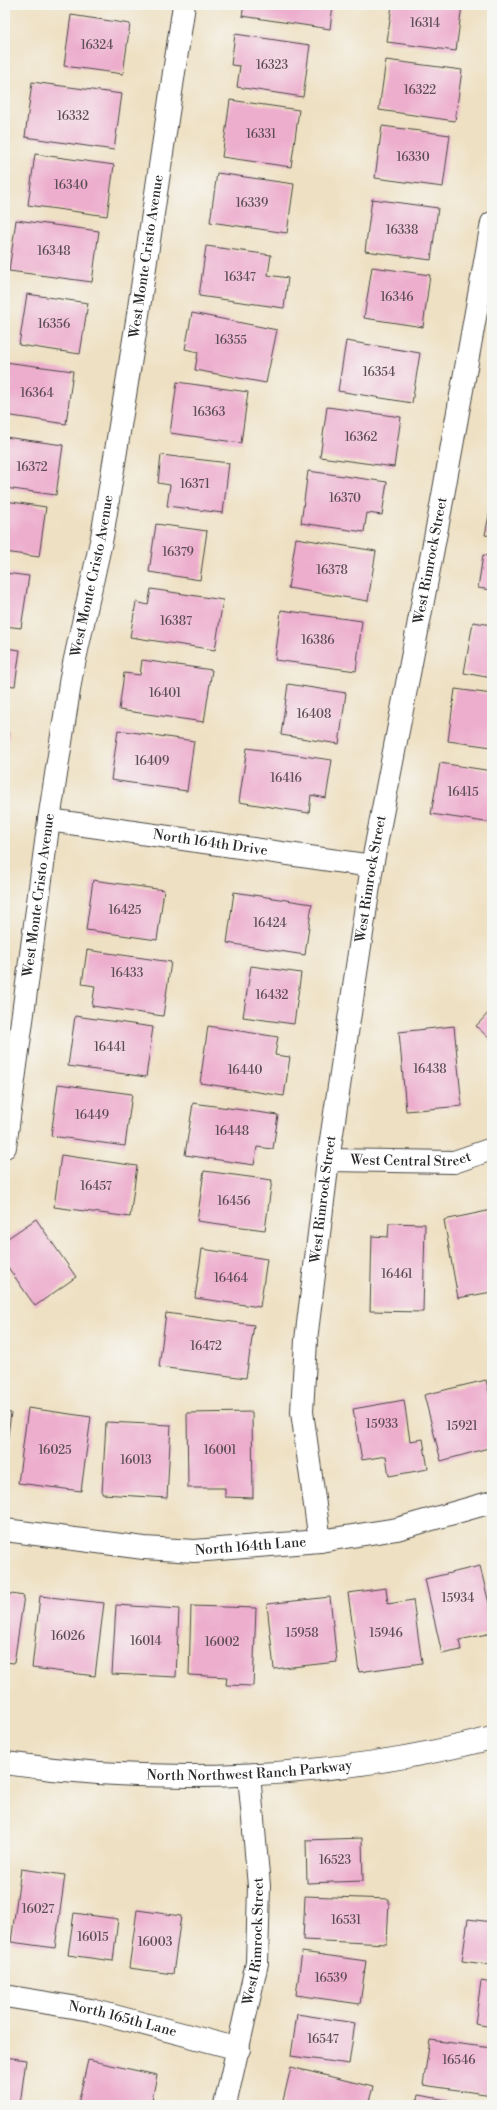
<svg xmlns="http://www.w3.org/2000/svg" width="497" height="2110" font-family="'Libre Bodoni',serif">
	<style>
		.building { fill: #edaece }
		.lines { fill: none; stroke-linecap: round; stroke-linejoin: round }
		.minor-casing { stroke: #484642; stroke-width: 24 }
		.major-casing { stroke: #484642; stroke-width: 24 }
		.minor { stroke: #fff; stroke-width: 22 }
		.major { stroke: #fff; stroke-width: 22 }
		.labels { text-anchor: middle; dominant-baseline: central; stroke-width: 4; stroke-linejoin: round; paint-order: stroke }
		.number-label { font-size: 12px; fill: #5c4c54 }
		.street-label { font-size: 14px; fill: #2b2b2b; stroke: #f6f6f2 }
	</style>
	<rect width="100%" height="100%" fill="#f6f6f2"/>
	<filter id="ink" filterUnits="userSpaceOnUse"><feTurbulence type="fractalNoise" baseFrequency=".025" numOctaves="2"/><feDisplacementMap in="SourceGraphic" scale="8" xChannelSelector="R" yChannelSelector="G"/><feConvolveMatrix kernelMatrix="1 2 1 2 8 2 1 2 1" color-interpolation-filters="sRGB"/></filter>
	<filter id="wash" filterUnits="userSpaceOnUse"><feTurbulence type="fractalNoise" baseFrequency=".012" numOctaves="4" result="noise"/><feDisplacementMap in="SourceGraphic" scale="16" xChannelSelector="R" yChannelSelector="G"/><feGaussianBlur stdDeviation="0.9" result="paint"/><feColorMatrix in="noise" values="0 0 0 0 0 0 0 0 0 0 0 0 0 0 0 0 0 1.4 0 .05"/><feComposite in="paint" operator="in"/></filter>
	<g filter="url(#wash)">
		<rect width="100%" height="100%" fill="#eee0c2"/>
		<g id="blocks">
			<!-- building -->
			<g class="building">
				<path d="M244,5H333L330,29L242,16Z"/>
				<path d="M392,5H462L456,51L387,42Z"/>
				<path d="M71,15L130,24L123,74L64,66Z"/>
				<path d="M235,34L310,45L303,97L237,87L240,66L231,65Z"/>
				<path d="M386,60L462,70L455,121L379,110Z"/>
				<path d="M32,82L122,94L114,150L25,137Z"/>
				<path d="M230,100L299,110L291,167L222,157Z"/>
				<path d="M382,126L450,135L443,187L375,178Z"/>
				<path d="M35,154L114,165L107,216L28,205Z"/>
				<path d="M217,173L294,184L287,233L210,222Z"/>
				<path d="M372,199L438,208L431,260L365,251Z"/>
				<path d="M16,220L99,231L92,282L9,271Z"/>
				<path d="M206,246L271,255L268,275L288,278L284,308L199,296Z"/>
				<path d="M372,267L430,275L423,327L364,318Z"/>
				<path d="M27,294L88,303L80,354L19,345Z"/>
				<path d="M192,313L277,330L266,383L195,370L198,352L185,349Z"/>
				<path d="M346,341L420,353L412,403L338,391Z"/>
				<path d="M5,362L73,371L66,424L5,415Z"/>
				<path d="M177,382L248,392L241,443L170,433Z"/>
				<path d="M327,407L401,417L394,467L320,457Z"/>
				<path d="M5,437L63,445L56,495L5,488Z"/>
				<path d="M161,455L229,463L223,513L167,506L170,485L158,483Z"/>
				<path d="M308,471L387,482L382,515L367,513L364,532L301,523Z"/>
				<path d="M5,501L46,507L39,557L5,552Z"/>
				<path d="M491,505L492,506V536L485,535Z"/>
				<path d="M156,524L207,531L200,580L149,572Z"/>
				<path d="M296,538L376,551L368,601L288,588Z"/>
				<path d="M483,555L492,556V590L478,588Z"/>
				<path d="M5,573L29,576L21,628L5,626Z"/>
				<path d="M151,589L223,600L215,650L130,637L136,602L148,605Z"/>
				<path d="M491,597H492V611H489Z"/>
				<path d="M281,610L362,621L356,671L275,660Z"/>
				<path d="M473,622L492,625V678L464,673Z"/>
				<path d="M5,648L20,650L15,686L5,685Z"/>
				<path d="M142,660L212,670L204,722L119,710L124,673L140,675Z"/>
				<path d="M288,684L346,693L339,744L281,735Z"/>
				<path d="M455,689L492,694V747L448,741Z"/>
				<path d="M118,730L194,741L187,791L111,780Z"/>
				<path d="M5,732L9,733L6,757H5Z"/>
				<path d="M247,748L332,760L326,798L311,795L309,813L239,802Z"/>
				<path d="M440,763L492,771V823L431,814Z"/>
				<path d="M93,880L164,890L157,940L86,930Z"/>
				<path d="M234,892L312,904L305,955L227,943Z"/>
				<path d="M87,950L171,962L163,1016L92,1006L95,986L82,984Z"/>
				<path d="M251,966L301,973L294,1024L243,1017Z"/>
				<path d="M492,1009V1041L476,1026Z"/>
				<path d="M75,1016L153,1027L146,1077L68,1066Z"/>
				<path d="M208,1026L278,1037L275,1055L290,1057L284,1096L200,1083Z"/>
				<path d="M454,1026L462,1106L406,1111L399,1032Z"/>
				<path d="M58,1084L132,1094L125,1146L51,1136Z"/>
				<path d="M193,1103L278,1115L273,1149L257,1147L254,1165L185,1155Z"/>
				<path d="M61,1155L137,1166L130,1217L54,1207Z"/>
				<path d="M204,1171L272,1180L265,1230L197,1221Z"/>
				<path d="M492,1210V1292L458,1298L444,1220Z"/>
				<path d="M36,1219L76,1277L35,1306L5,1263V1240Z"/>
				<path d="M389,1223L425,1224L423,1312L370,1311L372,1236L388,1237Z"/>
				<path d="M202,1249L267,1259L260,1307L195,1298Z"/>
				<path d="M166,1313L254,1325L246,1378L159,1367Z"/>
				<path d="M486,1380L492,1404V1447L441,1461L424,1395Z"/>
				<path d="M404,1400L410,1441L423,1439L428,1469L389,1476L386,1456L362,1460L353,1409Z"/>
				<path d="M28,1408L91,1417L81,1491L18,1483Z"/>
				<path d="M5,1412L11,1413L6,1450L5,1449Z"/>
				<path d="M252,1412L253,1498L225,1497V1488H188L187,1413Z"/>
				<path d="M106,1422L171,1425L167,1498L102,1494Z"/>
				<path d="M480,1566L492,1616V1633L459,1640L461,1650L442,1654L425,1579Z"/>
				<path d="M386,1588L388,1604L413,1600L422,1663L359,1672L348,1593Z"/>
				<path d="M5,1593L24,1596L14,1663L5,1662Z"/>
				<path d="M40,1596L104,1603L95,1676L32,1668Z"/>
				<path d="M330,1597L337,1662L274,1669L267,1604Z"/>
				<path d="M116,1605L179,1609L176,1677L112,1674Z"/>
				<path d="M191,1606L256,1608L253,1686L226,1685L227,1677L189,1675Z"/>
				<path d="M362,1838L363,1881L307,1883L306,1840Z"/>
				<path d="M21,1869L65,1875L55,1948L11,1942Z"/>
				<path d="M305,1896L389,1899L387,1944L303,1940Z"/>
				<path d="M137,1910L181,1916L173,1974L129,1968Z"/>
				<path d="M74,1913L118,1919L113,1961L68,1955Z"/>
				<path d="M468,1919L492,1922V1965L462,1961Z"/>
				<path d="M302,1952L366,1961L360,2004L296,1995Z"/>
				<path d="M481,1981L492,1983V2027L475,2024Z"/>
				<path d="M297,2014L355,2023L349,2064L291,2056Z"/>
				<path d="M430,2040L492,2048V2095L423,2085Z"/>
				<path d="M5,2057L26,2060L20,2104L5,2102Z"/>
				<path d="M88,2060L157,2075L151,2105L78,2104Z"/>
				<path d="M291,2067L373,2087L368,2105H282Z"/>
				<path d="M418,2095L471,2104V2105H416Z"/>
			</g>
		</g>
	</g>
	<g filter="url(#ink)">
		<use href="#blocks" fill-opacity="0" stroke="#484642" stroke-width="1"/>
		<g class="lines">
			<defs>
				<g id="minor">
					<path id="s1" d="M49,820L372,866"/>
					<path id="s2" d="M5,1147L49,820L71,677L102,537L137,321L184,5"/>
					<path id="s3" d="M328,1160L454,1162L492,1149"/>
					<path id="s4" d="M5,1530L144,1548L194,1551L320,1541L397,1529L492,1502"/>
					<path id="s5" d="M320,1541L302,1412L306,1340L328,1160L372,866L440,512L492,223"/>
					<path id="s6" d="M5,1996L91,2010L239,2049"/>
					<path id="s7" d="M225,2105L257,1963L259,1886L249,1775"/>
				</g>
				<g id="major">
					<path id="s8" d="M5,1763C166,1786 334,1779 492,1738"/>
				</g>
			</defs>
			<!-- minor casing -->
			<use href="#minor" class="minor-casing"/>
			<!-- major casing -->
			<use href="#major" class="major-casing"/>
			<!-- minor -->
			<use href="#minor" class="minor"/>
			<!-- major -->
			<use href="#major" class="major"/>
		</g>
	</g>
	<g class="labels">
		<!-- number labels -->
		<g class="number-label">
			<text x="425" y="23">16314</text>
			<text x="97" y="45">16324</text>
			<text x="272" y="65">16323</text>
			<text x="420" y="90">16322</text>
			<text x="73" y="116">16332</text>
			<text x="261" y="134">16331</text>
			<text x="413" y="157">16330</text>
			<text x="71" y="185">16340</text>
			<text x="252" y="203">16339</text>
			<text x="402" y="230">16338</text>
			<text x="54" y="251">16348</text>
			<text x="240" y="277">16347</text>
			<text x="397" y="297">16346</text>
			<text x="54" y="324">16356</text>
			<text x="231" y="340">16355</text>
			<text x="379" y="372">16354</text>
			<text x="37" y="393">16364</text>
			<text x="209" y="412">16363</text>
			<text x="361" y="437">16362</text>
			<text x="32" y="467">16372</text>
			<text x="195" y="484">16371</text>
			<text x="345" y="498">16370</text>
			<text x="178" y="552">16379</text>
			<text x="332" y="570">16378</text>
			<text x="176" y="621">16387</text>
			<text x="318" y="640">16386</text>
			<text x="165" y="693">16401</text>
			<text x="314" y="714">16408</text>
			<text x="152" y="761">16409</text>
			<text x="286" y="778">16416</text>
			<text x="463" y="792">16415</text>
			<text x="125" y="910">16425</text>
			<text x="270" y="923">16424</text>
			<text x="127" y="973">16433</text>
			<text x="272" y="995">16432</text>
			<text x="110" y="1047">16441</text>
			<text x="430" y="1069">16438</text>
			<text x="245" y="1070">16440</text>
			<text x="92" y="1115">16449</text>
			<text x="232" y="1131">16448</text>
			<text x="96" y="1186">16457</text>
			<text x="234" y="1201">16456</text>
			<text x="397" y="1274">16461</text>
			<text x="231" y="1278">16464</text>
			<text x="206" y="1346">16472</text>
			<text x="382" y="1424">15933</text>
			<text x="462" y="1426">15921</text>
			<text x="55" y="1450">16025</text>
			<text x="220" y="1450">16001</text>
			<text x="136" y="1460">16013</text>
			<text x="458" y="1598">15934</text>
			<text x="302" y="1633">15958</text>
			<text x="386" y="1633">15946</text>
			<text x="68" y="1636">16026</text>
			<text x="146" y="1641">16014</text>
			<text x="222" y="1642">16002</text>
			<text x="335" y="1860">16523</text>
			<text x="38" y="1909">16027</text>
			<text x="346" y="1920">16531</text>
			<text x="93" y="1937">16015</text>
			<text x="155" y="1942">16003</text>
			<text x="331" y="1978">16539</text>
			<text x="323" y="2039">16547</text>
			<text x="459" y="2060">16546</text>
		</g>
		<!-- street labels -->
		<g class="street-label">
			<text stroke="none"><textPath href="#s2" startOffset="902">West Monte Cristo Avenue</textPath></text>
			<text stroke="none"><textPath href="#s5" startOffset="992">West Rimrock Street</textPath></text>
			<text stroke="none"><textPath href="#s2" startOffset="578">West Monte Cristo Avenue</textPath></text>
			<text stroke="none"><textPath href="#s1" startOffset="163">North 164th Drive</textPath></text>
			<text stroke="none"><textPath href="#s5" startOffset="668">West Rimrock Street</textPath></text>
			<text stroke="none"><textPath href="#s2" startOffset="254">West Monte Cristo Avenue</textPath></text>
			<text stroke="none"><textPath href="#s3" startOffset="83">West Central Street</textPath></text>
			<text stroke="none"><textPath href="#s5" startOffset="344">West Rimrock Street</textPath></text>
			<text stroke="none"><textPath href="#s4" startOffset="247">North 164th Lane</textPath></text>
			<text stroke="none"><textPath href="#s8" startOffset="245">North Northwest Ranch Parkway</textPath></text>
			<text stroke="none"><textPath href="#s7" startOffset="167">West Rimrock Street</textPath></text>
			<text stroke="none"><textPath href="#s6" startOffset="120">North 165th Lane</textPath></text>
		</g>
	</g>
	<!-- margin -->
	<rect width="497" height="2110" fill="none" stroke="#f6f6f2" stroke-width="20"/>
</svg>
